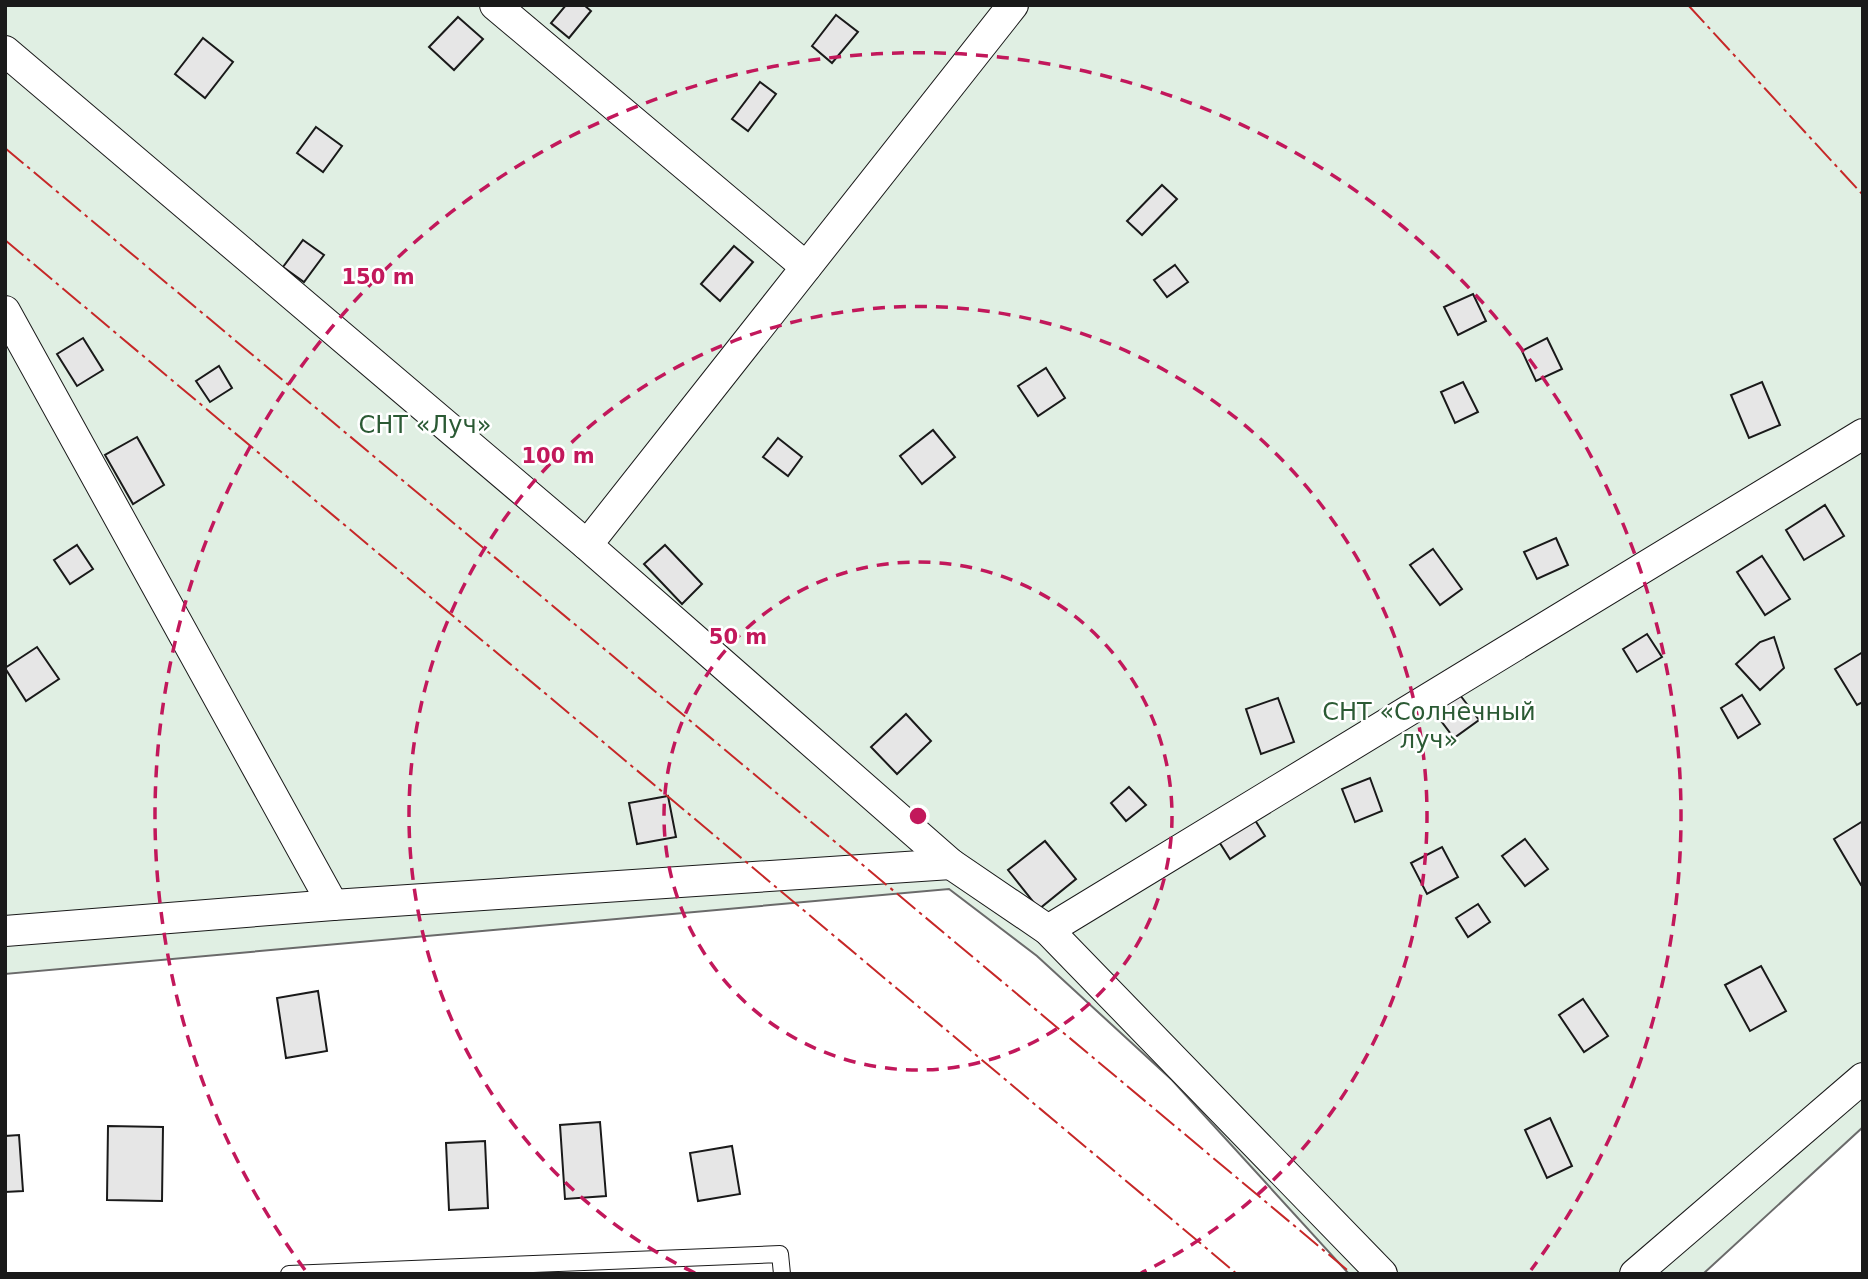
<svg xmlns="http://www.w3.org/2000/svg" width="1868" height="1279" font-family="'DejaVu Sans',sans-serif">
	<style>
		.green { fill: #e0efe3; stroke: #6a6a6a; stroke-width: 2 }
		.building { fill: #e6e6e6; stroke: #1a1a1a; stroke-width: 2 }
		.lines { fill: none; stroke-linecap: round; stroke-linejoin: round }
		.lane-casing { stroke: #1a1a1a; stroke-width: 18 }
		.street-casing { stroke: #1a1a1a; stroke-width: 32 }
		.lane { stroke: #fff; stroke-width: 16 }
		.street { stroke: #fff; stroke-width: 30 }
		.power { stroke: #c62828; stroke-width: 2; stroke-dasharray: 24 5 3.5 5; stroke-linecap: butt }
		.ring { fill: none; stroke: #c2185b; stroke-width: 3.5; stroke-dasharray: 12 9 }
		.labels { text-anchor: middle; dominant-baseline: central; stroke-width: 5; stroke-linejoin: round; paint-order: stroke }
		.park-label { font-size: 24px; fill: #2b5a34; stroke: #fff }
		.centre { fill: #c2185b; stroke: #fff; stroke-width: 3.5 }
		.ring-label { font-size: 21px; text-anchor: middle; font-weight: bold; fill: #c2185b; stroke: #fff; stroke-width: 5; stroke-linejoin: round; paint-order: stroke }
	</style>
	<rect width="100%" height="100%" fill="#fff"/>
	<!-- green -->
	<path class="green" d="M5,5H1863V1127L1703,1274H1349L1172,1080L1037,956L949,889L5,974Z"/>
	<!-- building -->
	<g class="building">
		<path d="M566,5H584L591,11L569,38L551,23Z"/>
		<path d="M836,15L858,32L832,63L812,46Z"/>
		<path d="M458,17L483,39L454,70L429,47Z"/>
		<path d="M203,38L233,62L205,98L175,74Z"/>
		<path d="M760,82L776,94L748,131L732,119Z"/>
		<path d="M316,127L342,146L323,172L297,153Z"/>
		<path d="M1162,185L1177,199L1142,235L1127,221Z"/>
		<path d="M303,240L324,255L304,282L283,267Z"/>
		<path d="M734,246L753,262L720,301L701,284Z"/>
		<path d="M1175,265L1188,282L1167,297L1154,280Z"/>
		<path d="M1473,294L1486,321L1458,335L1444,307Z"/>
		<path d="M83,338L103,370L77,386L57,354Z"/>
		<path d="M1547,338L1562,369L1536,381L1522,351Z"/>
		<path d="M219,366L232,388L210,402L196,381Z"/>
		<path d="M1046,368L1065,398L1038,416L1018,386Z"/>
		<path d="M1463,382L1478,412L1455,423L1441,392Z"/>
		<path d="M1762,382L1780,425L1749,438L1731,395Z"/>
		<path d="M933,430L955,457L922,484L900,456Z"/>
		<path d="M137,437L164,485L133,504L105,455Z"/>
		<path d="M778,438L802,457L788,476L763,457Z"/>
		<path d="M1825,505L1844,536L1804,560L1786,530Z"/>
		<path d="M1556,538L1568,565L1537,579L1524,552Z"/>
		<path d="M77,545L93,569L70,584L54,560Z"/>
		<path d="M665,545L702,584L682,604L644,564Z"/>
		<path d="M1433,549L1462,589L1440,605L1410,565Z"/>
		<path d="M1762,556L1790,599L1765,615L1737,572Z"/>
		<path d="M1647,634L1662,657L1637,672L1623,649Z"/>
		<path d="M1774,637L1784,668L1760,690L1736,664L1760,642Z"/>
		<path d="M37,647L59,679L26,701L5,668Z"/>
		<path d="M1863,652V702L1857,705L1835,669Z"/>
		<path d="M1460,695L1479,720L1454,738L1435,713Z"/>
		<path d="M1742,695L1760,724L1738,738L1721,708Z"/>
		<path d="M1278,698L1294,742L1261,754L1246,709Z"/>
		<path d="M906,714L931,741L897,774L871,747Z"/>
		<path d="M1370,778L1382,811L1355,822L1342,789Z"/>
		<path d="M1129,787L1146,805L1126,821L1111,803Z"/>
		<path d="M668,796L676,837L637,844L629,803Z"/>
		<path d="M1253,817L1265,836L1230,859L1218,840Z"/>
		<path d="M1863,821V884L1861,885L1834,839Z"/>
		<path d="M1525,839L1548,869L1525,886L1502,856Z"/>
		<path d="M1045,841L1076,879L1039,909L1008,870Z"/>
		<path d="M1442,847L1458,877L1427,894L1411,863Z"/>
		<path d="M1478,904L1490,922L1468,937L1456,918Z"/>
		<path d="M1761,966L1786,1011L1750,1031L1725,985Z"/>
		<path d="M318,991L327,1051L286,1058L277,998Z"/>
		<path d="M1583,999L1608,1036L1584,1052L1559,1015Z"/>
		<path d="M1550,1118L1572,1166L1547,1178L1525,1130Z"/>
		<path d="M600,1122L606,1196L565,1199L560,1125Z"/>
		<path d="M108,1126L163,1127L162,1201L107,1200Z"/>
		<path d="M19,1135L23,1191L5,1192V1136Z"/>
		<path d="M485,1141L488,1208L449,1210L446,1143Z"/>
		<path d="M732,1146L740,1194L698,1201L690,1153Z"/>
	</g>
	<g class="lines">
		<defs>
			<path id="lane" d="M289,1274L780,1254L782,1274"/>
			<g id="street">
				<path d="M495,5L806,267"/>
				<path d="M5,51L587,545L951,864L1048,930L1382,1274"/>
				<path d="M5,311L333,905"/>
				<path d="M587,545L1013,5"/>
				<path d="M1048,930L1863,434"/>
				<path d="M5,931L333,905L951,864"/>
				<path d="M1635,1274L1863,1078"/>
			</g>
		</defs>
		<!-- lane casing -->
		<use href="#lane" class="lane-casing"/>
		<!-- street casing -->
		<use href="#street" class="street-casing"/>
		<!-- lane -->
		<use href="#lane" class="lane"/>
		<!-- street -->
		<use href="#street" class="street"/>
		<!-- power -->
		<g class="power">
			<path d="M1688,5L1863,195"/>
			<path d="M5,148L1352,1274"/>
			<path d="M5,240L1237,1274"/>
		</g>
	</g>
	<!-- distance rings -->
	<g class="ring">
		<circle cx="918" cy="816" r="254"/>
		<path d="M695 1273A509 509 0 1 1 1141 1273"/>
		<path d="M305 1270A763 763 0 1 1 1531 1270"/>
	</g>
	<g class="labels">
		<!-- park labels -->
		<g class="park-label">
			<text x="425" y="425">СНТ «Луч»</text>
			<text x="1429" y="712">СНТ «Солнечный<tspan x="1429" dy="28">луч»</tspan></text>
		</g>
	</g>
	<circle cx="918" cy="816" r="10" class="centre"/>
	<g class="ring-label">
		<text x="378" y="284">150 m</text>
		<text x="558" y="463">100 m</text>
		<text x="738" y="644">50 m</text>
	</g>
	<!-- border -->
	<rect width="1868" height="1279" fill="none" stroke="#1a1a1a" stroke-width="14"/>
</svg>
